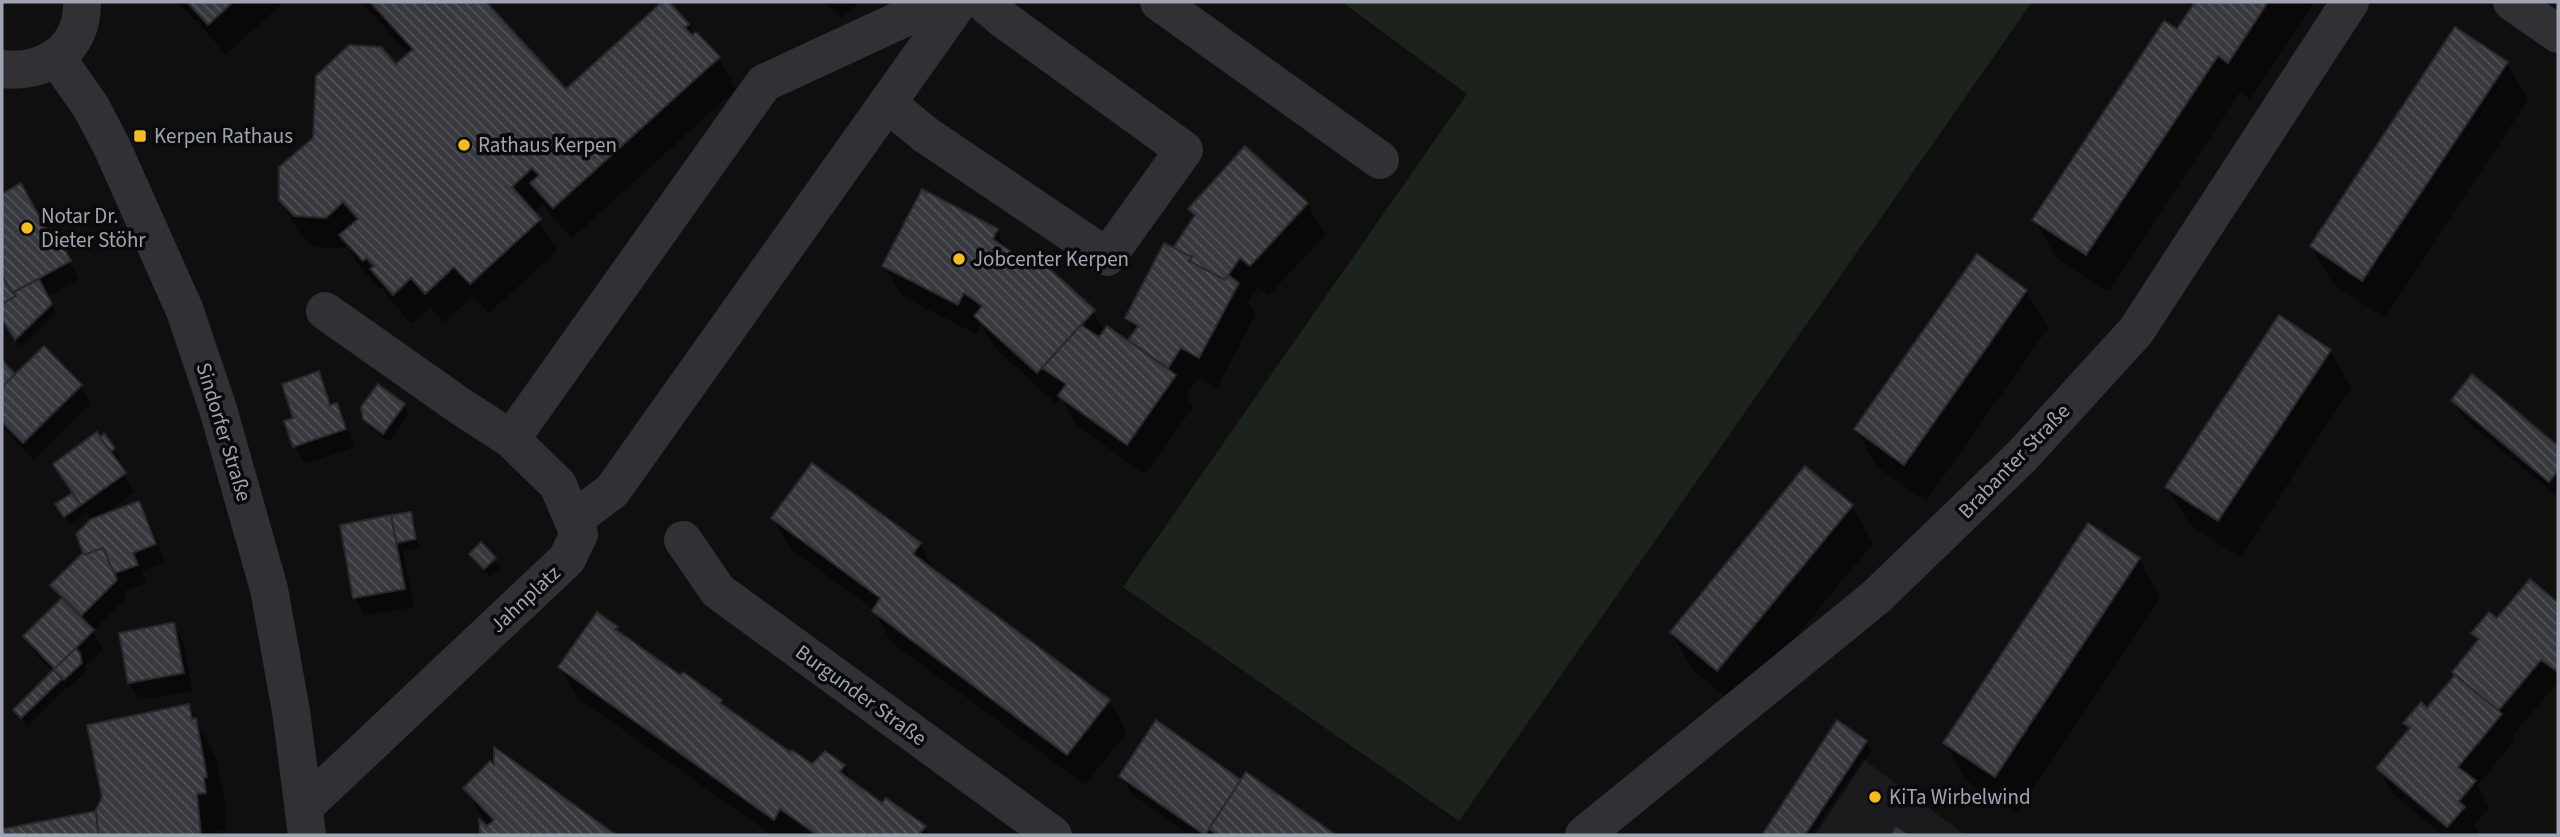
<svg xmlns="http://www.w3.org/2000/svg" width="2560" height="837" font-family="'Source Sans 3',sans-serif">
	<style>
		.built { fill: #1b1b1d }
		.garden { fill: #1b231c }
		.shadow { fill: #0007; fill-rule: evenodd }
		.building { fill: url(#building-back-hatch); stroke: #29292c; stroke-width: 2 }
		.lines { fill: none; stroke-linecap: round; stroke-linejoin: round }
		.minor { stroke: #303035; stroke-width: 38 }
		.poi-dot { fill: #f5bb22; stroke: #0a0a0b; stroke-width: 2.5 }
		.labels { text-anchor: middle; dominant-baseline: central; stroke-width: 7; stroke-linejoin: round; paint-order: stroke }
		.poi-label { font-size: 21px; fill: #9fa4b2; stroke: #0a0a0b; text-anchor: start }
		.street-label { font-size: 21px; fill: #9fa4b2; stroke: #0a0a0b }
	</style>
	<defs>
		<pattern id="building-back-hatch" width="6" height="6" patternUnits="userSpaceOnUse" patternTransform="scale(1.75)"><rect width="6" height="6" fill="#38393e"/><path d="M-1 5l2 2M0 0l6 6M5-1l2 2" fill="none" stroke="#525358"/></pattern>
	</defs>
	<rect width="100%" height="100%" fill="#0f0f10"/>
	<!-- built -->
	<path class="built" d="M1863,759L1965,835H1811Z"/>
	<!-- garden -->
	<path class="garden" d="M1342,2H2032L1459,821L1123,587L1467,94Z"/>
	<!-- shadow -->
	<g class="shadow">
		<path d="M178,2H284L226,54L204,30L198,19L195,21Z"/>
		<path d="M361,2H483L565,92L666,2L688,25L694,36L718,58L736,89L572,238L550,214L544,204L533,213L557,251L489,313L473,296L443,323L430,307L412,324L390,300L383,288L381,290L359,266L347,245L344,248L313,247L298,231L280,199L396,66L409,54ZM364,250L375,269H371L361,252Z"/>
		<path d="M826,2H860L841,18Z"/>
		<path d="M2197,2H2314L2250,99L2240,92L2108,291L2056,257L2034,220L2178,31Z"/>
		<path d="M2507,63L2528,100L2384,317L2333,284L2312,247Z"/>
		<path d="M1245,148L1307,204L1325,235L1269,295L1258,287L1248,302L1255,315L1217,388L1198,378L1186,396L1193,407L1145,474L1077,426L1061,397L1055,403L994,347L981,324L976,334L902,296L884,266L997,231L1009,252L1093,311L1105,332L1128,343L1135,333L1127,318L1195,218L1190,209Z"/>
		<path d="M20,185L53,244L58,241L79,279L47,297L56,313L21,347L2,317V279L8,290L11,288L2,272V196Z"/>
		<path d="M2026,291L2048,328L1926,501L1877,467L1856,429Z"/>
		<path d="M44,349L81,387L91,404L34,460L2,427V362L15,377Z"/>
		<path d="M2330,351L2351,388L2240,557L2189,524L2167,487Z"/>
		<path d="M318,374L333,406L336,405L346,423L354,447L305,464L295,446L287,422L295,419Z"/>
		<path d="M2472,376L2558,449V497L2463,418L2453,400Z"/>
		<path d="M404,405L409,414L389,442L370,428L365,419Z"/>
		<path d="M104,436L119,458L115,461L134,492L99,517L139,503L149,521L165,562L142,571L146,583L125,591L126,598L93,631L103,649L85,666L86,672L69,688L67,687L27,726L15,710L53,672L35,654L25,636L62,601L53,585L85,553L92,521L86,513L70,524L62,513L57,505L73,494L55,465Z"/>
		<path d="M1851,506L1873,543L1739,707L1693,670L1672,633Z"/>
		<path d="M410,514L415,522L419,548L403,551L414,607L365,615L355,598Z"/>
		<path d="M773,519L920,544L937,574L1109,701L1127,732L1085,785L891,642L874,610L791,549Z"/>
		<path d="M481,545L500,568L490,577L472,554Z"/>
		<path d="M2139,559L2160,597L2017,814L1966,780L1945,743Z"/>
		<path d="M2530,581L2558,605V686L2556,684L2512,736L2515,740L2477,786L2489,807L2474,825L2478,833L2476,835H2443L2393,794L2378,769L2410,731L2405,723L2427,710L2456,676L2454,672L2478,642L2474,633L2497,620Z"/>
		<path d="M173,625L184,643L192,691L139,700L129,683Z"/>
		<path d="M616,628L620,634L681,677L721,702L724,708L791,755L812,766L826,753L844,767L855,785L883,805L924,827L929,835H772L578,698L560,667Z"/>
		<path d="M189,706L216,758L227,814L224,815L227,830L218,831V835H2V831L98,813Z"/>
		<path d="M1838,722L1866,742L1871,751L1815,835H1764Z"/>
		<path d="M496,751L613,835H482L481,823L487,829L490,826L483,819L465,788L496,769Z"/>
		<path d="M1247,775L1333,835H1190L1132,794L1121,776L1242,782Z"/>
	</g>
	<!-- building -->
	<g class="building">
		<path d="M187,2H233L208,25Z"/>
		<path d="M370,2H486L566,89L662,2H669L689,24L685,28L692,35L696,32L720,57L553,208L530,183L539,175L532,168L512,187L541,219L470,284L454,267L425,294L411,278L393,295L370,269L374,266L367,258L363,261L339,235L358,219L343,202L326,218L294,216L279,200V167L313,138L316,76L349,45L381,47L396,64L413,49Z"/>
		<path d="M2195,2H2268L2228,63L2218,56L2086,255L2032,220L2164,21L2177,29Z"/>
		<path d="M2455,27L2508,62L2362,281L2310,246Z"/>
		<path d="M1245,146L1308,203L1250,266L1240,258L1225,280L1189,261L1192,257L1173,248L1195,215L1188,209Z"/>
		<path d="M21,183L53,242L59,239L71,261L12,293L2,275V194Z"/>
		<path d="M922,189L998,229L993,239L1023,260L1032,253L1095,310L1037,373L974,316L982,306L964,293L958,305L882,266Z"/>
		<path d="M1164,243L1192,257L1189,261L1225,280L1228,275L1239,283L1199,358L1181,348L1168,368L1128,340L1138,326L1125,318Z"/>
		<path d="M1977,254L2027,290L1904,465L1854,429Z"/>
		<path d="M2,275L12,293L14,292L16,296L2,304Z"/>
		<path d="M39,279L52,304L15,340L2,319V304L16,296L14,292Z"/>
		<path d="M2279,315L2331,350L2218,521L2165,487Z"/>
		<path d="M1081,325L1099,337L1107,326L1176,375L1127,445L1058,396L1066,384L1042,368Z"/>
		<path d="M44,346L82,385L23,443L2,422V387Z"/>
		<path d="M2,360L15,374L2,387Z"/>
		<path d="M319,371L330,405L337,403L346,429L293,447L284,421L293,418L282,384Z"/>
		<path d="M2472,374L2558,446V471L2549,482L2451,400Z"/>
		<path d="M378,384L405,404L383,434L363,419L361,407Z"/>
		<path d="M97,432L126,473L81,505L53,464Z"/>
		<path d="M104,433L115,448L111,452L100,437Z"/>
		<path d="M812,463L921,543L913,554L1110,700L1067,755L872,611L880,598L771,518Z"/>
		<path d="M1805,466L1853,505L1717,671L1670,632Z"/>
		<path d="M72,493L81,505L64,517L55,504Z"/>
		<path d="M139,501L156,544L133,553L138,565L113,574L103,548L84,555L76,534L91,519Z"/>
		<path d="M411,512L416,539L396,543L391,515Z"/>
		<path d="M391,515L405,589L353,598L340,525Z"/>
		<path d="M2088,523L2140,558L1995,777L1943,743Z"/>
		<path d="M481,542L496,558L484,569L469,554Z"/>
		<path d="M103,548L117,580L81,616L50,585L83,553L84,555Z"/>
		<path d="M2530,579L2558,603V672L2541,660L2498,711L2452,672L2479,639L2471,633L2489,612L2497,618Z"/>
		<path d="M62,598L94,630L55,669L23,636Z"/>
		<path d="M597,612L618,627L615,629L680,675L683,672L722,700L720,703L790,752L792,750L812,764L825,751L845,765L840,772L882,803L886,798L926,826L920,833L923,835H817L780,809L774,820L558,667Z"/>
		<path d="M171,623H174L184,673L128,683L119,633Z"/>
		<path d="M76,648L80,653L82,663L64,680L53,670Z"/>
		<path d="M53,670L62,679L21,718L13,710Z"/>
		<path d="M2455,675L2502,714L2458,767L2476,781L2459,801L2465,807L2447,827L2376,768L2410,728L2403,723L2421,702L2427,708Z"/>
		<path d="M189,704L192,719L196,718L207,777L204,778L206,793L197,794L201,835H98L96,810L102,797L87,725Z"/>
		<path d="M1156,720L1241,780L1205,835L1119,776Z"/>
		<path d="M1837,720L1867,741L1805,835H1762Z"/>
		<path d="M494,747L616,835H480L479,819L487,826L494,820L463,788L490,761L494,765Z"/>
		<path d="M1246,772L1336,835H1218L1209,829Z"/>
		<path d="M96,811L98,835H2V829Z"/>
		<path d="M1896,827L1909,835H1891Z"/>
	</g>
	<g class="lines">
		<!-- minor -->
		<g class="minor">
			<path d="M1159,2L1380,160"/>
			<path d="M2512,2L2558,34"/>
			<path d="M56,57L91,107L112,147L185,311L218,409L269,589L291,711L307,835"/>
			<path d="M2,69C46,74 83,49 82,2"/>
			<path d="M887,103L926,135L1107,257L1184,150L1003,19L983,2"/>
			<path d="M511,439L764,83L939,2"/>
			<path d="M573,520L612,491L959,2"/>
			<path d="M683,540L718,591L1053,835"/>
			<path d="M304,807L567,559L579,534L558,485L511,439L460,406L325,311"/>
			<path d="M1584,835L1876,597L2022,456L2136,331L2350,2"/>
		</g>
	</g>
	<!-- markers -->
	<g class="poi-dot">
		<rect x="133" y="129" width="14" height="14" rx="3.5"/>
		<circle cx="464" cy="145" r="7"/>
		<circle cx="27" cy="228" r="7"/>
		<circle cx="959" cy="259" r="7"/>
		<circle cx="1875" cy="797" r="7"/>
	</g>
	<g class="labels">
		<!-- poi labels -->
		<g class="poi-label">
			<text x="154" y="136">Kerpen Rathaus</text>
			<text x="478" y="145">Rathaus Kerpen</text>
			<text x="41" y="216">Notar Dr.<tspan x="41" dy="24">Dieter Stöhr</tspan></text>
			<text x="973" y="259">Jobcenter Kerpen</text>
			<text x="1889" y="797">KiTa Wirbelwind</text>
		</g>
		<!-- street labels -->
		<g class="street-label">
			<text transform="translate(224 432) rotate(73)">Sindorfer Straße</text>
			<text transform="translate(2014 461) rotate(-46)">Brabanter Straße</text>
			<text transform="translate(525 599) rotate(-43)">Jahnplatz</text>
			<text transform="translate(861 695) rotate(36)">Burgunder Straße</text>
		</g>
	</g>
	<!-- border -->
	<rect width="2560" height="837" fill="none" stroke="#9fa4b2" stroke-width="7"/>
</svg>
